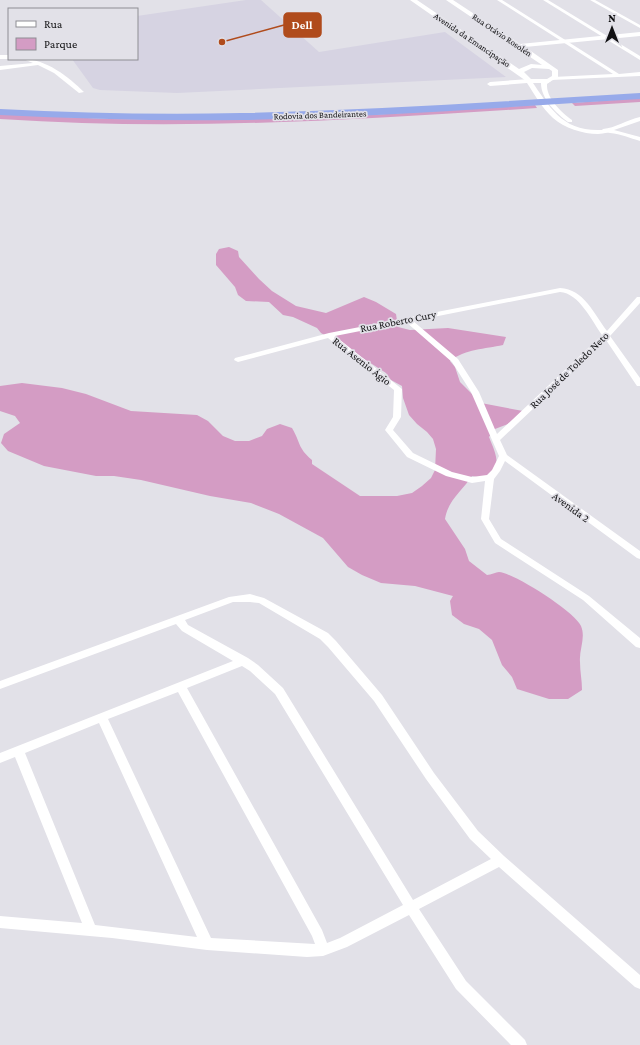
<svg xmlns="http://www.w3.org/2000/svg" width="640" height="1045" font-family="'Crimson Pro',serif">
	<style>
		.built { fill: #d6d3e2 }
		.green { fill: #d49cc4 }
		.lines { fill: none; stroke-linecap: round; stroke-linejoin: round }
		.minor { fill: #fff; fill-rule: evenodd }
		.tertiary { fill: #fff; fill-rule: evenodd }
		.motorway { fill: #97aaea; fill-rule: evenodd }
		.labels { text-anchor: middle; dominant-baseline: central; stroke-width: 3.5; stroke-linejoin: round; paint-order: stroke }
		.far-street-label { font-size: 9px; fill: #111113; stroke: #e2e1e8 }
		.street-label { font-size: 11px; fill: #111113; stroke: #e2e1e8 }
		.leader { fill: none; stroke: #b04b1c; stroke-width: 1.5 }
		.callout-dot { fill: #b04b1c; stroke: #e2e1e8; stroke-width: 1.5 }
		.callout { fill: #b04b1c; stroke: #b04b1c; stroke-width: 1.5 }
		.callout-label { font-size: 12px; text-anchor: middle; font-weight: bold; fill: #fff }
	</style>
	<rect width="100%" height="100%" fill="#e2e1e8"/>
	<!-- built -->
	<path class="built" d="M246,0H261L319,52L445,32L506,77L177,93L100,90L93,88L72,59H137V16Z"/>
	<!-- green -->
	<g class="green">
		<path d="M640,98V102L575,106L572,103Z"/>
		<path d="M535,105L537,108C358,120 179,131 0,119V114L109,119L215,120L337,117Z"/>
		<path d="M229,247L238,251L239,257L259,279L272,291L296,306L326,313L364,297L376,302L396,314L398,327L410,330L448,328L506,337L503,345C485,349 465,349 450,361L455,367L460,382L481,403L523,411L508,424L495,429L489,437C495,452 500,461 494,477L482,478L472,476C462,491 448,500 445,519L465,549L469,561L487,575C491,575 496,572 499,572C514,573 575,612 581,626C586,638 579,649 580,662C580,672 582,680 582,690L568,699H549L517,689L512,677L502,665L492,640L479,629L464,624L452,615L450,601L453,596L415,586L381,583L362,575L348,567L323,538L279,514L251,503L210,496L141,480L114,476H96L44,466L8,451L1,443L4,434L20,423L15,416L0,411V386L22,383L62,388L86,394L131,411L197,415L208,421L223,436L235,441H249L262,436L267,429L280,424L292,428C301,443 297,447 312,460V464L360,496H397L412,493L422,486L431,478L435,470L436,449L433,439L427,432L417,424L409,415L403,398L402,386L391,380L386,373L358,355L321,333L317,328L293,317L283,315L269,302L246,301L238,295L235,287L216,265V254L219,249Z"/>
	</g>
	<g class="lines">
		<!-- minor -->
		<g class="minor">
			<path d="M497,0H502L619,74L640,72V76L551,80V78L553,77L613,74Z"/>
			<path d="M543,0H548L640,56V60Z"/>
			<path d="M590,0H595L640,25V28Z"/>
			<rect x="0" y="55" width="9" height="4"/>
			<path d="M23,59C46,59 69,77 84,92L79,93L54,73L38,65L0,70V66L33,63Z"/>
			<path d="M529,79L531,80C550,108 563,132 602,130L603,129C615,128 627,120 640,117V121L614,130L640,137V141C630,138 621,134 610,133C606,132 602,134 598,134C583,134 564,128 553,118C542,108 535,95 527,83L490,86L487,84L490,82Z"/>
			<path d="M548,79L551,81L547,84C546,98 561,112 572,120V122H568C556,113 541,99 541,83Z"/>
			<path d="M560,288C584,289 594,314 607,331L637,297H640V303L610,336L640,378V386H637L606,340L500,440L507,455L640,551V559L637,558L505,461L500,471L494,479L489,519L501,539L589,596L640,638V648L636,647L583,600L495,543L481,519L485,481L472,483L446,476L407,457L385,430L393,417L394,390L328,338L238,362L234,360L235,358L329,333ZM560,292C579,293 592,321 602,335L497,434L479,392L458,359L413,321ZM406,322L452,362L471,392L499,456L492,470L487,475L472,477L452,472L413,453L393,430L401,417L402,389L335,336Z"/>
			<path d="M250,594L264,598L328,633L336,641L382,695L434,773L478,831L504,856L640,975V989L635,987L499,867L419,909L466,981L525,1040L527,1045H511L456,989L409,915L347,947L323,956L307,957L207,950L112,938L0,928V916L82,923L15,757L0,763V753L233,661L182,631L176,624L0,689V681L229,597ZM233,602H250L259,603L320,639L328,647L374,701L426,779L470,839L491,859L413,900L283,688L258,665L248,658L188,625L185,620ZM242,666L250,671L275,694L403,905L340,938L327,943L322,930L187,688ZM178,692L312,936L315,944L211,938L108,719ZM99,723L197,937L95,925L25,753Z"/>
		</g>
		<!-- tertiary -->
		<path class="tertiary" d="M410,0H417L519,69L531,64L542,65L446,0H453L520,44L640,32V36L525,47L558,70V77L548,83H529ZM532,68L549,69L552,71V76L547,79H531L524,72Z"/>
		<!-- motorway -->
		<path class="motorway" d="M640,93V99C507,107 374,117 241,120C161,121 80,119 0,115V109C80,113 161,115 241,113C374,110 507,101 640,93Z"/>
	</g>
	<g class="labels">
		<!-- far-street labels -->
		<g class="far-street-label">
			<text transform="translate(502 35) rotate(34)">Rua Otávio Rosolén</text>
			<text transform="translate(472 40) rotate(34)">Avenida da Emancipação</text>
			<text transform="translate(320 115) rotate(-2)">Rodovia dos Bandeirantes</text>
		</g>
		<!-- street labels -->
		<g class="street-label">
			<text transform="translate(398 321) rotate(-11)">Rua Roberto Cury</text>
			<text transform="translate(362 361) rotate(38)">Rua Asenio Ágio</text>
			<text transform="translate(569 370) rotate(-44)">Rua José de Toledo Neto</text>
			<text transform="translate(571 507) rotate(36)">Avenida 2</text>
		</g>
	</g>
	<!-- callouts -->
	<path class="leader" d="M222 42L284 25"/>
	<circle class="callout-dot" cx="222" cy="42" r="4"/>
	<rect class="callout" x="284" y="13" width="37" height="24" rx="4"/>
	<g class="callout-label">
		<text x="302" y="29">Dell</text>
	</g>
	<!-- legend -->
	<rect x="8" y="8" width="130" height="52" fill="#e2e1e8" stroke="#8e8e93"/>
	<rect x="16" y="21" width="20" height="6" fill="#ffffff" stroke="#8e8e93"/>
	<text x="44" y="28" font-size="12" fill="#111113">Rua</text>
	<rect x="16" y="38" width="20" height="12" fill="#d49cc4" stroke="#8e8e93"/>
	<text x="44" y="48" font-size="12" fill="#111113">Parque</text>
	<!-- north arrow -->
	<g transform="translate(612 28)" stroke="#e2e1e8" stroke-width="3" paint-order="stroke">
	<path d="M0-3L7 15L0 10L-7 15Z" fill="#111113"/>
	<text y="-6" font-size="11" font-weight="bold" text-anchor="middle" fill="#111113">N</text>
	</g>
</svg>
